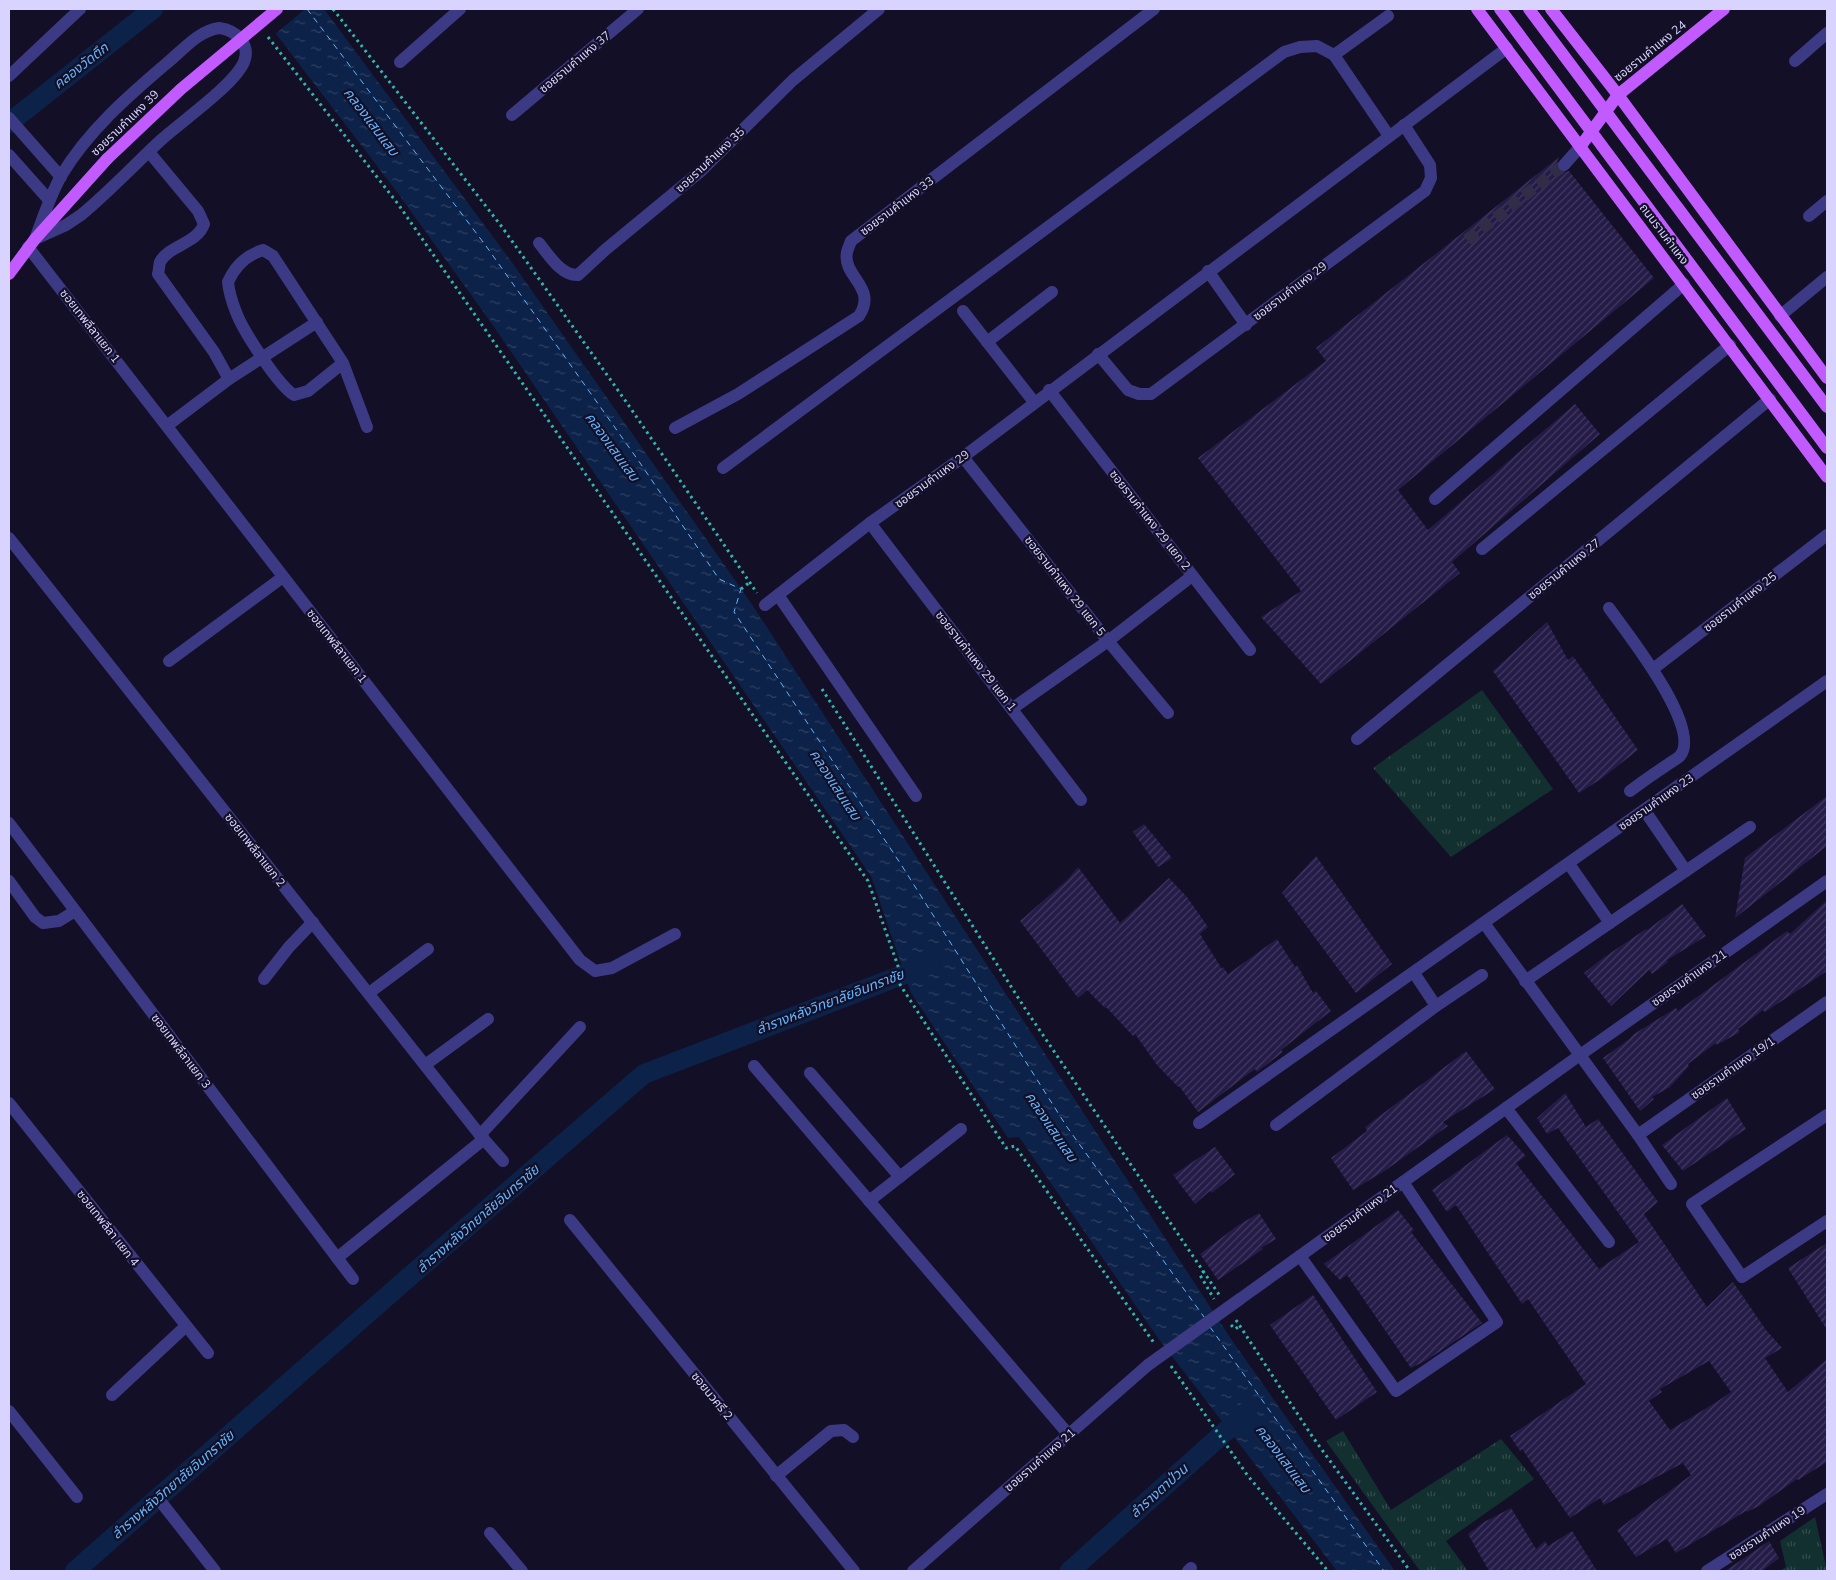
<svg xmlns="http://www.w3.org/2000/svg" width="1836" height="1580" font-family="'Nunito Sans','Noto Sans Thai',sans-serif">
	<style>
		.grass { fill: url(#grass-tufts) }
		.water { fill: url(#water-ripples) }
		.pier { fill: #130f26 }
		.lines { fill: none; stroke-linecap: round; stroke-linejoin: round }
		.canal { stroke: #0c2248; stroke-width: 20 }
		.ferry { stroke: #62b6ff; stroke-width: 1; stroke-dasharray: 6 5; stroke-linecap: butt }
		.building { fill: url(#building-hatch); fill-rule: evenodd }
		.minor-tunnel { stroke: #312d47; stroke-width: 12; stroke-dasharray: 12 6; stroke-linecap: butt }
		.path { stroke: #2fb8b0; stroke-width: 3; stroke-dasharray: 2.5 4; stroke-linecap: butt }
		.minor { stroke: #3d3a85; stroke-width: 12 }
		.major { stroke: #c25bff; stroke-width: 12 }
		.minor-bridge { stroke: #3d3a85; stroke-width: 12 }
		.major-bridge { stroke: #c25bff; stroke-width: 12 }
		.labels { text-anchor: middle; dominant-baseline: central; stroke-width: 4.5; stroke-linejoin: round; paint-order: stroke }
		.street-label { font-size: 12px; fill: #d9d4ff; stroke: #130f26 }
		.water-label { font-size: 14px; font-style: italic; fill: #62b6ff; stroke: #130f26 }
	</style>
	<defs>
		<pattern id="grass-tufts" width="24" height="20" patternUnits="userSpaceOnUse" patternTransform="scale(1.25)"><rect width="24" height="20" fill="#12302f"/><path d="M3 7l-1-3M5 7V3M7 7l1-3M15 17l-1-3M17 17v-4M19 17l1-3" fill="none" stroke="#344d4e"/></pattern>
		<pattern id="water-ripples" width="26" height="14" patternUnits="userSpaceOnUse" patternTransform="scale(1.25)"><rect width="26" height="14" fill="#0c2248"/><path d="M2 4q2-2 4 0t4 0M15 11q2-2 4 0t4 0" fill="none" stroke="#2f4163"/></pattern>
		<pattern id="building-hatch" width="6" height="6" patternUnits="userSpaceOnUse" patternTransform="scale(1.25)"><rect width="6" height="6" fill="#241b47"/><path d="M-1 1l2-2M0 6l6-6M5 7l2-2" fill="none" stroke="#433b63"/></pattern>
	</defs>
	<rect width="100%" height="100%" fill="#130f26"/>
	<!-- grass -->
	<g class="grass">
		<path d="M1482,690L1553,789L1451,857L1373,768Z"/>
		<path d="M1343,1431L1391,1510L1501,1439L1534,1479L1446,1541L1468,1571H1420L1326,1441Z"/>
		<path d="M1815,1517L1827,1571H1780L1786,1567L1780,1541Z"/>
	</g>
	<!-- water -->
	<path class="water" d="M257,9H324L511,261L751,603L1231,1339L1395,1571H1337L1158,1338L1019,1137L1008,1138L911,993L871,876L492,324L397,192Z"/>
	<!-- pier -->
	<path class="pier" d="M255,9H305L274,35Z"/>
	<g class="lines">
		<!-- canal -->
		<g class="canal">
			<path d="M9,123L153,9"/>
			<path d="M75,1571L401,1284L644,1074L931,964"/>
			<path d="M1070,1571L1247,1412"/>
		</g>
		<!-- ferry -->
		<g class="ferry">
			<path d="M307,9L486,246L638,460L719,579L741,589L734,612L902,866L1067,1127L1204,1317"/>
			<path d="M1210,1327L1384,1571"/>
		</g>
	</g>
	<!-- building -->
	<g class="building">
		<path d="M1559,157L1556,164L1558,171L1563,173L1569,171L1654,278L1398,490L1428,530L1575,404L1600,434L1452,562L1460,573L1321,684L1261,617L1301,591L1198,458L1326,361L1316,348Z"/>
		<path d="M1547,622L1568,660L1573,656L1638,750L1601,779L1579,793L1493,671Z"/>
		<path d="M1827,796V846L1735,918L1745,858Z"/>
		<path d="M1144,824L1172,858L1158,867L1133,832Z"/>
		<path d="M1316,856L1392,964L1356,993L1282,893Z"/>
		<path d="M1078,867L1120,923L1169,878L1187,897L1208,927L1200,934L1222,969L1223,967L1228,974L1277,939L1295,967L1297,965L1313,993L1316,991L1331,1011L1281,1050L1283,1052L1261,1069L1257,1072L1255,1069L1198,1112L1179,1086L1178,1087L1157,1065L1135,1034L1133,1036L1106,1007L1105,1008L1087,990L1078,998L1020,921L1068,879Z"/>
		<path d="M1827,900V971L1765,1012L1763,1010L1738,1029L1740,1032L1717,1045L1716,1043L1688,1064L1689,1066L1670,1087L1652,1097L1654,1099L1640,1111L1603,1058L1628,1040L1634,1034L1676,1008L1678,1011L1787,931L1790,934Z"/>
		<path d="M1682,904L1706,936L1667,960L1668,962L1652,974L1649,970L1611,1006L1584,973L1603,958L1646,929L1647,930Z"/>
		<path d="M1466,1051L1495,1089L1443,1122L1448,1126L1386,1170L1353,1190L1331,1158L1367,1131L1365,1127Z"/>
		<path d="M1565,1093L1586,1127L1598,1119L1658,1202L1644,1214L1707,1307L1733,1282L1766,1330L1782,1348L1765,1358L1788,1392L1827,1359V1462L1798,1480L1797,1479L1759,1506L1747,1512L1746,1511L1676,1553L1667,1539L1636,1557L1617,1530L1691,1475L1683,1463L1604,1505L1600,1498L1570,1518L1522,1449L1520,1451L1510,1436L1586,1384L1528,1299L1522,1304L1456,1205L1447,1212L1432,1190L1507,1135L1526,1156L1516,1163L1599,1269L1639,1242L1558,1128L1547,1134L1537,1118ZM1709,1361L1731,1392L1715,1403L1670,1430L1649,1401L1662,1392L1660,1389Z"/>
		<path d="M1727,1098L1746,1129L1683,1171L1662,1145Z"/>
		<path d="M1215,1147L1235,1174L1212,1193L1210,1191L1195,1204L1173,1175Z"/>
		<path d="M1398,1210L1414,1230L1411,1232L1482,1323L1427,1360L1411,1368L1347,1275L1340,1280L1324,1264Z"/>
		<path d="M1259,1213L1276,1239L1261,1248L1263,1249L1218,1280L1200,1254L1237,1226Z"/>
		<path d="M1827,1243V1330L1788,1268Z"/>
		<path d="M1313,1295L1377,1392L1336,1420L1270,1325Z"/>
		<path d="M1511,1508L1536,1549L1545,1541L1548,1546L1572,1531L1597,1571H1489L1468,1534L1484,1522Z"/>
		<path d="M1769,1541L1779,1558L1762,1571H1725Z"/>
	</g>
	<g class="lines">
		<!-- minor-tunnel -->
		<path class="minor-tunnel" d="M1467,240L1564,165"/>
		<!-- path -->
		<g class="path">
			<path d="M333,9L502,227L627,403L757,593"/>
			<path d="M268,37L398,204L868,881L899,969V983L1006,1148L1015,1146L1154,1343"/>
			<path d="M741,589L750,582"/>
			<path d="M822,689L1026,1010L1220,1296"/>
			<path d="M1204,1271L1200,1275L1214,1299"/>
			<path d="M1236,1320L1312,1436L1410,1571"/>
			<path d="M1231,1325L1235,1329L1240,1326"/>
			<path d="M1171,1366L1248,1476L1328,1571"/>
		</g>
		<!-- minor -->
		<g class="minor">
			<path d="M219,28C236,30 251,44 244,62C234,85 182,121 161,140C134,165 109,192 81,215L66,225L35,239C43,218 50,196 61,176C88,131 127,97 167,63C183,50 198,31 219,28Z"/>
			<path d="M1334,55L1388,16"/>
			<path d="M1795,61L1827,33"/>
			<path d="M400,62L460,9"/>
			<path d="M9,76L80,9"/>
			<path d="M512,115L638,9"/>
			<path d="M9,118L61,177"/>
			<path d="M149,152L198,211L204,224C197,244 169,245 160,262C159,265 159,271 158,274L214,352L229,379L168,425"/>
			<path d="M9,155L49,200"/>
			<path d="M1564,165L1580,147"/>
			<path d="M1809,216L1827,201"/>
			<path d="M539,243C549,255 561,276 578,275L605,250L702,170L793,80L879,9"/>
			<path d="M28,247C214,484 396,723 580,960L595,971L612,968L675,934"/>
			<path d="M1208,271L1246,325"/>
			<path d="M963,311L1034,402"/>
			<path d="M1780,316L1827,277"/>
			<path d="M987,342L1052,292"/>
			<path d="M1098,354L1128,390L1139,394H1151L1425,191L1431,178L1430,165L1404,125"/>
			<path d="M343,363L308,391L294,395C278,385 243,331 236,312C232,302 229,292 228,282C235,266 247,255 263,250L273,256L343,363L367,427"/>
			<path d="M229,379L317,322"/>
			<path d="M1049,390L1250,650"/>
			<path d="M675,428L738,394L859,316C878,287 842,277 847,252C848,248 850,244 851,241L1154,9"/>
			<path d="M963,457L1108,641L1168,713"/>
			<path d="M723,468L1284,52L1300,47L1317,46L1334,55L1389,136"/>
			<path d="M1435,499L1684,284"/>
			<path d="M870,523L1081,800"/>
			<path d="M9,538L480,1135L503,1161"/>
			<path d="M1482,549L1730,345"/>
			<path d="M778,595L916,796"/>
			<path d="M765,605L870,523L963,457L1507,48"/>
			<path d="M1609,608C1626,632 1703,728 1680,756C1677,759 1671,762 1667,765C1655,773 1642,782 1630,791"/>
			<path d="M169,661L283,577"/>
			<path d="M1653,669L1827,535"/>
			<path d="M1013,708L1108,641L1192,576"/>
			<path d="M1357,739L1770,399"/>
			<path d="M1645,811L1686,871"/>
			<path d="M9,823L353,1279"/>
			<path d="M1569,864L1610,923"/>
			<path d="M9,881L35,917L43,923L59,921L75,911"/>
			<path d="M1484,923L1638,1135L1671,1184"/>
			<path d="M1414,973L1436,1006"/>
			<path d="M264,979L289,947L313,922"/>
			<path d="M1525,981L1750,827"/>
			<path d="M369,993L428,949"/>
			<path d="M425,1065L488,1019"/>
			<path d="M754,1066L1069,1435"/>
			<path d="M810,1073L900,1177"/>
			<path d="M9,1103L208,1353"/>
			<path d="M1506,1108L1609,1242"/>
			<path d="M1827,1115L1692,1204L1742,1277L1827,1221"/>
			<path d="M1199,1123L1827,681"/>
			<path d="M1276,1125L1436,1006L1482,975"/>
			<path d="M480,1135L580,1027"/>
			<path d="M1638,1135L1827,1002"/>
			<path d="M869,1201L961,1129"/>
			<path d="M570,1220L854,1571"/>
			<path d="M1300,1256L1396,1391L1497,1322L1403,1182"/>
			<path d="M337,1258L484,1139"/>
			<path d="M1240,1299L1580,1055L1827,881"/>
			<path d="M112,1395L186,1326"/>
			<path d="M9,1411L77,1497"/>
			<path d="M776,1476L831,1431L844,1430L853,1437"/>
			<path d="M161,1502L215,1571"/>
			<path d="M490,1533L522,1571"/>
			<path d="M913,1571L1148,1365"/>
			<path d="M1188,1571L1191,1568"/>
			<path d="M1707,1571L1827,1494"/>
		</g>
		<!-- major -->
		<g class="major">
			<path d="M1477,9L1827,477"/>
			<path d="M1551,9L1618,95L1827,378"/>
			<path d="M1580,147L1618,95L1724,9"/>
			<path d="M9,274L35,239L107,159"/>
		</g>
		<!-- minor-bridge -->
		<path class="minor-bridge" d="M1148,1365L1240,1299"/>
		<!-- major-bridge -->
		<g class="major-bridge">
			<path d="M1500,9L1827,448"/>
			<path d="M1529,9L1827,407"/>
			<path d="M107,159L181,89L277,9"/>
		</g>
	</g>
	<g class="labels">
		<!-- street labels -->
		<g class="street-label">
			<text transform="translate(1650 51) rotate(-39)">ซอยรามคำแหง 24</text>
			<text transform="translate(575 62) rotate(-40)">ซอยรามคำแหง 37</text>
			<text transform="translate(125 123) rotate(-44)">ซอยรามคำแหง 39</text>
			<text transform="translate(710 160) rotate(-43)">ซอยรามคำแหง 35</text>
			<text transform="translate(897 206) rotate(-37)">ซอยรามคำแหง 33</text>
			<text transform="translate(1664 234) rotate(53)">ถนนรามคำแหง</text>
			<text transform="translate(1290 291) rotate(-37)">ซอยรามคำแหง 29</text>
			<text transform="translate(90 326) rotate(52)">ซอยเทพลีลาแยก 1</text>
			<text transform="translate(932 479) rotate(-36)">ซอยรามคำแหง 29</text>
			<text transform="translate(1150 520) rotate(52)">ซอยรามคำแหง 29 แยก 2</text>
			<text transform="translate(1564 569) rotate(-39)">ซอยรามคำแหง 27</text>
			<text transform="translate(1065 586) rotate(52)">ซอยรามคำแหง 29 แยก 5</text>
			<text transform="translate(1740 602) rotate(-38)">ซอยรามคำแหง 25</text>
			<text transform="translate(337 646) rotate(52)">ซอยเทพลีลาแยก 1</text>
			<text transform="translate(976 661) rotate(52)">ซอยรามคำแหง 29 แยก 1</text>
			<text transform="translate(1656 802) rotate(-35)">ซอยรามคำแหง 23</text>
			<text transform="translate(255 850) rotate(52)">ซอยเทพลีลาแยก 2</text>
			<text transform="translate(1689 978) rotate(-35)">ซอยรามคำแหง 21</text>
			<text transform="translate(181 1051) rotate(53)">ซอยเทพลีลาแยก 3</text>
			<text transform="translate(1733 1068) rotate(-35)">ซอยรามคำแหง 19/1</text>
			<text transform="translate(1360 1213) rotate(-36)">ซอยรามคำแหง 21</text>
			<text transform="translate(108 1228) rotate(52)">ซอยเทพลีลา แยก 4</text>
			<text transform="translate(712 1396) rotate(51)">ซอยนวศรี 2</text>
			<text transform="translate(1040 1460) rotate(-41)">ซอยรามคำแหง 21</text>
			<text transform="translate(1767 1533) rotate(-33)">ซอยรามคำแหง 19</text>
		</g>
		<!-- water labels -->
		<g class="water-label">
			<text transform="translate(81 66) rotate(-38)">คลองวัดตึก</text>
			<text transform="translate(371 122) rotate(53)">คลองแสนแสบ</text>
			<text transform="translate(612 447) rotate(54)">คลองแสนแสบ</text>
			<text transform="translate(835 785) rotate(57)">คลองแสนแสบ</text>
			<text transform="translate(830 1002) rotate(-21)">ลำรางหลังวิทยาลัยอินทราชัย</text>
			<text transform="translate(1051 1127) rotate(56)">คลองแสนแสบ</text>
			<text transform="translate(478 1219) rotate(-41)">ลำรางหลังวิทยาลัยอินทราชัย</text>
			<text transform="translate(1283 1459) rotate(53)">คลองแสนแสบ</text>
			<text transform="translate(173 1485) rotate(-41)">ลำรางหลังวิทยาลัยอินทราชัย</text>
			<text transform="translate(1159 1491) rotate(-42)">ลำรางตาป่วน</text>
		</g>
	</g>
	<!-- border -->
	<rect width="1836" height="1580" fill="none" stroke="#d9d4ff" stroke-width="20"/>
</svg>
